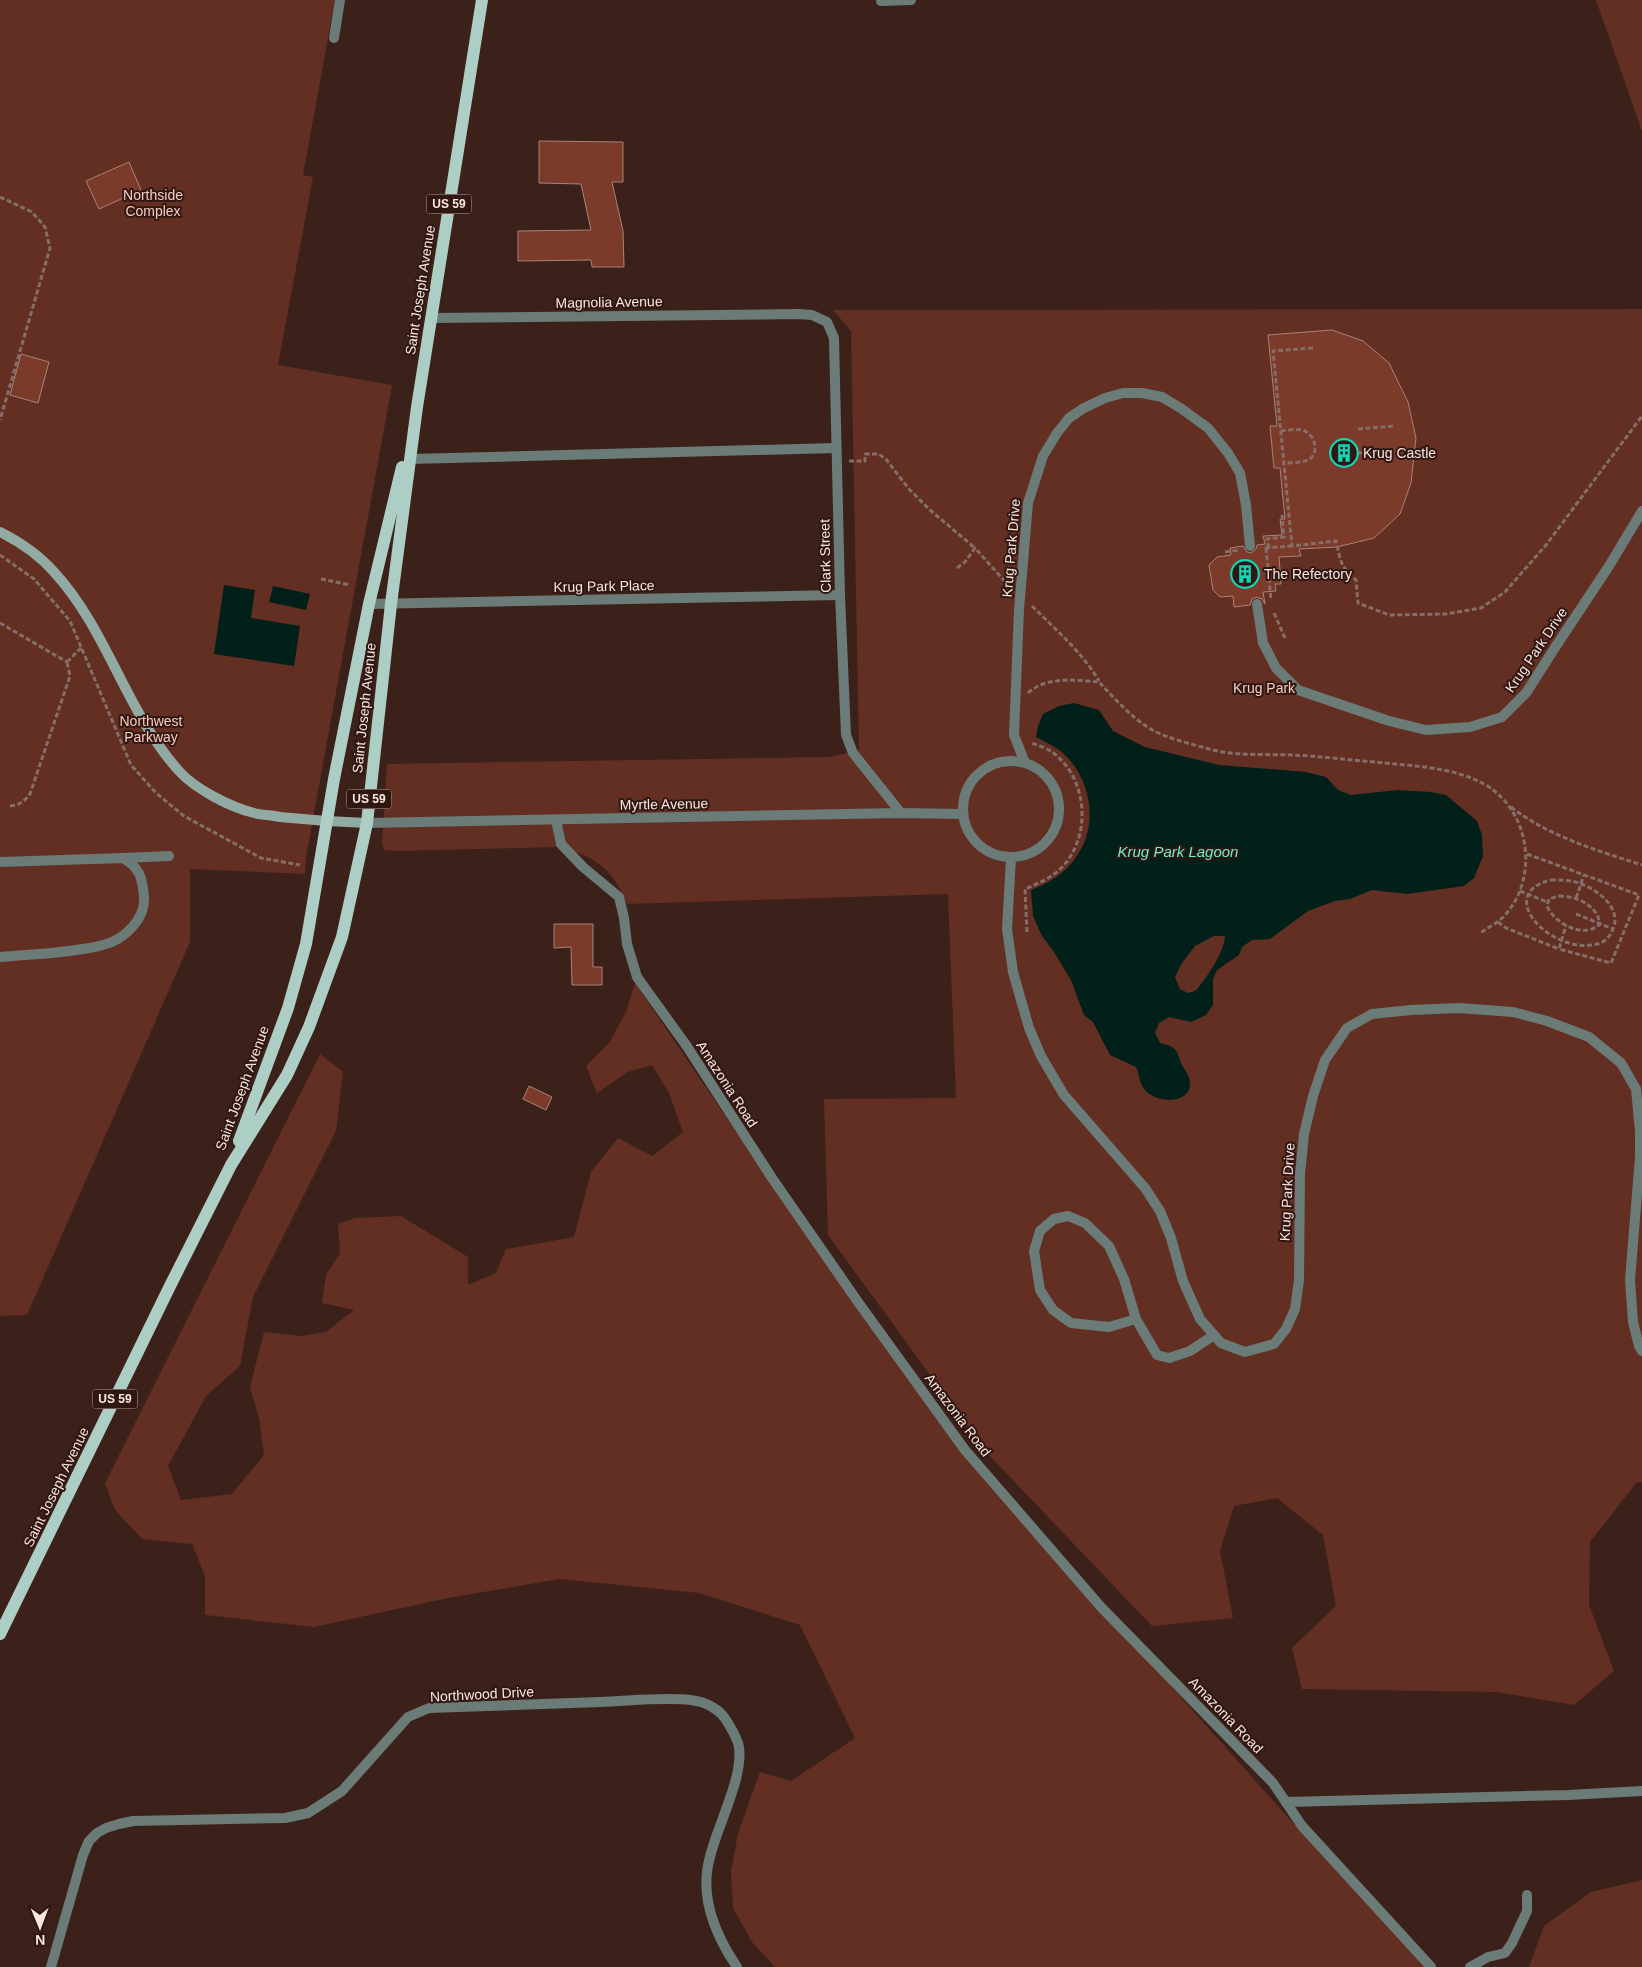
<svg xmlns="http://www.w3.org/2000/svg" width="1642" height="1967" font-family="Helvetica,sans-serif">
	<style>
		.green { fill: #622f22 }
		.water { fill: #02201a; fill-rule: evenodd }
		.building { fill: #7b3a2a; stroke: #a6847b }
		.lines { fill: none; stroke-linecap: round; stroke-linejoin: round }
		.path { stroke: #866e68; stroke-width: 3; stroke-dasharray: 5 2.5; stroke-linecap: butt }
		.lane { stroke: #6b7b77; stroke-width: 10 }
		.street { stroke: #6b7b77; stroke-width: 10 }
		.secondary { stroke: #91aaa3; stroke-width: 10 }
		.primary { stroke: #adcec5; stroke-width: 12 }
		.labels { text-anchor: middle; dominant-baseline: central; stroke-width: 4; stroke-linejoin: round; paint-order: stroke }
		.shield { fill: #311711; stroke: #bda8a3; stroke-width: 1 }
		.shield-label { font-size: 12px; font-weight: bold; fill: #f9e6e1 }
		.park-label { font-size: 14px; fill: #f5cbc0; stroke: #311711 }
		.street-label { font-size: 14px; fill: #f9e6e1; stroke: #311711 }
		.poi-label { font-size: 14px; fill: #f9e6e1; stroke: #311711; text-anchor: start }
		.water-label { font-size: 15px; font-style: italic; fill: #6aefd1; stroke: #311711 }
	</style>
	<rect width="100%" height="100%" fill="#3c211a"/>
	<!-- green -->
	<g class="green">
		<path d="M0,0H335L303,175L313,177L278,365L392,385L306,857L305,874L190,869V942L27,1315L0,1316Z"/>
		<path d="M1596,0H1642V131Z"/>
		<path d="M1642,309V1482H1637L1590,1542L1589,1605L1614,1671L1574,1705L1497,1692L1302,1689L1292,1648L1336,1606L1323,1535L1277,1498L1234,1506L1220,1551L1233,1618L1152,1626L987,1453L828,1235L824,1099L956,1098L948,894L627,904C612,868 595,855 557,847L395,851L384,850L382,843L387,764L830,757L859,750L851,331L833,310Z"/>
		<path d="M635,983L804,1232L968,1458L1317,1850L1425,1967H775L752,1942L733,1908L731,1872L738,1833L760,1772L791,1781L855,1738L800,1625L699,1593L560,1579L448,1598L314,1627L205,1615V1576L192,1544L142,1539L115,1510L105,1483L320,1054L343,1072L336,1131L253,1297L240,1366L206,1396L168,1466L181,1500L232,1494L264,1455L259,1418L250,1387L264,1332L301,1336L326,1332L354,1310L322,1303L326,1275L340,1253L338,1224L355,1218L401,1216L468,1257V1285L496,1273L506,1249L574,1237L591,1172L618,1138L652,1156L683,1132L669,1093L652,1065L628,1072L597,1093L586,1066L609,1043L626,1012Z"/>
		<path d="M1642,1880V1967H1529L1544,1926L1591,1892Z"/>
	</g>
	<!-- water -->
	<g class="water">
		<path d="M224,585L255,590L251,618L300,626L294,666L214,654Z"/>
		<path d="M273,586L310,594L306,610L269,602Z"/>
		<path d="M1074,703L1099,710L1113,731L1145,747L1219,765L1306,772L1326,777L1338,790L1351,795L1398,790L1431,792L1446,795L1477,821L1482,835L1483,856L1474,878L1464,886L1407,894L1372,890L1350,899L1335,901L1308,911L1270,939L1252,940L1242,947L1239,955L1217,970L1213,979V1005L1206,1015L1191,1022L1169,1017L1159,1023L1155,1033L1160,1043C1176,1047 1176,1048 1181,1063C1184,1070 1190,1074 1190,1084C1190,1104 1158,1103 1147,1092C1139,1085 1140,1076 1136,1067L1110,1055L1093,1022L1084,1015L1071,980L1054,952L1042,936L1033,916L1031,890C1047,884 1064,874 1074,860C1098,830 1093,785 1068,758C1059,748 1047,743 1036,737L1038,726L1043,714L1059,706ZM1214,936H1225C1225,950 1208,976 1198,988C1196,991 1192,992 1188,993L1180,989L1175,977L1182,963L1195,946Z"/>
	</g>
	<!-- building -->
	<g class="building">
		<path d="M539,141L623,142V182H612L623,231L624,267H592L591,260L518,261V231L591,230L581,184L539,183Z"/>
		<path d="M129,162L141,190L99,209L86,181Z"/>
		<path d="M1332,330L1363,341L1389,363L1408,402L1416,438L1411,483L1400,514L1374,538L1337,547L1299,549L1301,556L1279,557L1281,584H1275L1276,591L1263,592L1265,604L1262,599L1256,597L1252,599L1250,605L1234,607L1233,596L1220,597L1213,590L1209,565L1217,557L1231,555L1230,548L1243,546L1247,552L1251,553L1256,549L1257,545L1265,544L1263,536L1282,535L1280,519H1285L1280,468H1274L1270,426H1277L1268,335Z"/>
		<path d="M21,354L49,362L38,403L10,395Z"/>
		<path d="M554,924H593V967H602V985H572L571,947L554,948Z"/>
		<path d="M529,1086L552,1097L546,1110L523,1099Z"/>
	</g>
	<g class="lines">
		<!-- path -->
		<g class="path">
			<path d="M0,197L32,212L45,227L50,248L0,420"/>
			<path d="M1313,348L1273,351L1292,546L1336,541C1341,562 1340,566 1356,580L1358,603L1389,615L1445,614L1481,608L1505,592L1546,545L1642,416"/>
			<path d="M1358,429L1394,426"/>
			<path d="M1281,431C1288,430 1298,428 1305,431C1315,436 1320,454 1308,460C1301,463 1291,463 1284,463"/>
			<path d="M1358,453L1397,451"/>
			<path d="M849,461H865V454H878L885,458L909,489L930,510L975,548"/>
			<path d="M1265,548L1292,546"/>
			<path d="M1266,548L1271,600"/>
			<path d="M1269,548L1267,539L1284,537L1282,515"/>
			<path d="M1225,552L1239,550"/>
			<path d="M0,555L34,579L70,621L131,765L156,793L184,816L261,858L300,865"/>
			<path d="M957,568L965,562L975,548L1008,585"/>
			<path d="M321,579L350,585"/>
			<path d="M1032,606C1056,630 1082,652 1099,681"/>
			<path d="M1274,613L1285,638"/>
			<path d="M0,623L67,662"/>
			<path d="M67,662L81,648"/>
			<path d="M1028,693C1046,676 1077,680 1099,682C1114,698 1130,716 1149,728C1167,739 1192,744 1213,750C1238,756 1266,754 1292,755C1319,756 1347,760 1375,762C1409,766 1446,766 1478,781C1529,804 1541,875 1505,915C1498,923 1489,927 1480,933"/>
			<path d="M10,806C19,805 24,802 30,794L70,676L67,662"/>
			<path d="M1511,807C1550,837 1596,850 1642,865"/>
			<path d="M1527,854L1639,895L1611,963L1559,949L1566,925"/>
			<path d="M1551,880C1561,880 1572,880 1581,884C1598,890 1622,908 1613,929C1610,937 1605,942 1597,944C1553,956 1492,894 1551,880Z"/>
			<path d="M1520,891L1547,902"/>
			<path d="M1559,896C1575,896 1597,904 1600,924C1584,940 1554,923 1547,906L1549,899Z"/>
			<path d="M1576,898L1584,875"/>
			<path d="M1576,914L1613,929"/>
			<path d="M1498,922L1506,928L1559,949"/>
			<path d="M1027,932L1025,889C1039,883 1054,877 1064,865C1092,833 1087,777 1052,752C1046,748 1038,745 1031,743"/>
		</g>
		<!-- lane -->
		<g class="lane">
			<path d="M881,1L911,0"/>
			<path d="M334,38L340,0"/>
			<path d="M410,459L836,448"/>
			<path d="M1257,604L1263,643L1276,668L1298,690L1389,721L1426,730L1470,727L1502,717L1526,693L1556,646L1609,566L1642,511"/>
			<circle cx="1011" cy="809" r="48"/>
			<path d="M1025,763L1014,735L1019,610L1028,503L1043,456L1057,433L1069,418L1084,408L1105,398L1123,393H1142L1162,397L1182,409L1208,428L1228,453L1240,473L1246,505L1250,546"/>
			<path d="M367,823L901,813L962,814"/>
			<path d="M124,858L169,856"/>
			<path d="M1011,858L1007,929L1013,972L1029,1028L1041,1056L1064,1095L1145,1188L1160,1211L1171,1238L1183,1281L1200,1319L1221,1343L1245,1352L1274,1344L1286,1329L1295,1309L1299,1280L1300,1174L1304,1134L1313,1096L1325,1060L1347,1028L1372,1014L1411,1010L1459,1008L1513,1012L1547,1021L1589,1037L1621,1063L1636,1089L1640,1132V1157L1630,1280L1633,1322L1639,1346L1642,1351"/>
			<path d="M0,862L123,858C140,868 142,877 144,896C146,919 124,940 103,945C73,953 32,954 0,957"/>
			<path d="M1136,1319L1109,1327L1071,1323L1053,1310L1040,1290L1034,1251L1040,1231L1054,1219L1068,1216L1085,1223L1109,1246L1124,1279L1136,1319L1157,1355L1169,1358L1190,1351L1214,1335"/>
			<path d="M1286,1802L1568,1795L1642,1791"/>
			<path d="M1470,1967L1488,1957L1505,1953L1512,1943L1527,1911V1895"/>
		</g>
		<!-- street -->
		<g class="street">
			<path d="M431,318L799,314L812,315L827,322L834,338L840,595L846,735L853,753L901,813"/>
			<path d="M369,604L840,595"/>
			<path d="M556,820L561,844L583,867L619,897L624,918L627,944L637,977L686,1045L772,1178L858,1302L965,1450L1101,1607L1273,1783L1302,1826L1431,1967"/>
			<path d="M51,1967L83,1855L89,1841L97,1833L106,1828L119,1824L133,1821L285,1818L308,1813L342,1791L408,1717L429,1708C486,1706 543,1704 600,1702C630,1701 661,1697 691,1700C707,1702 721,1710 728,1723C732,1730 738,1739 739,1747C744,1782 711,1835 707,1872C703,1906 718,1939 737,1967"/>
		</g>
		<!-- secondary -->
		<path class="secondary" d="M0,532C20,542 39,555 54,572C107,629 127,714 179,771C195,789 230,807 254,813C262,815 271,815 280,817C309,820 338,822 367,823"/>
		<!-- primary -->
		<g class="primary">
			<path d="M239,1141L288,1008L306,944L334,779L369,604L402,467"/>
			<path d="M0,1634L170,1286L231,1165L287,1075L309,1027L342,937L367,823L391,604L417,407L482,0"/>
		</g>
	</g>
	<!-- icons -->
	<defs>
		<symbol id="building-ring" viewBox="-11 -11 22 22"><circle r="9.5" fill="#311711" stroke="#11d5b4" stroke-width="1.5"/><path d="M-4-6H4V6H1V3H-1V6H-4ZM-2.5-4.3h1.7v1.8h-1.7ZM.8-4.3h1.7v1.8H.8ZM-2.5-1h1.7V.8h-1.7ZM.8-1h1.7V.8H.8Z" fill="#11d5b4"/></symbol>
	</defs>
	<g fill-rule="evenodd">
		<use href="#building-ring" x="1328" y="437" width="32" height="32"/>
		<use href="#building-ring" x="1229" y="558" width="32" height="32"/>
	</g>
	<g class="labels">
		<!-- shield labels -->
		<g class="shield">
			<rect x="426.5" y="194.5" width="45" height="19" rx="4"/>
			<rect x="346.5" y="789.5" width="45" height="19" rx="4"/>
			<rect x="92.5" y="1389.5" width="45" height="19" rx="4"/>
		</g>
		<g class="shield-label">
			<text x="449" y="204">US 59</text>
			<text x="369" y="799">US 59</text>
			<text x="115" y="1399">US 59</text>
		</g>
		<!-- park labels -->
		<g class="park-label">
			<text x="153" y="195">Northside<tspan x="153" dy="16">Complex</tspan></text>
			<text x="1264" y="688">Krug Park</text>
			<text x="151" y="721">Northwest<tspan x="151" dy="16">Parkway</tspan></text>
		</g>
		<!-- street labels -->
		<g class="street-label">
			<text transform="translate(420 290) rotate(-81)">Saint Joseph Avenue</text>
			<text transform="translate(609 302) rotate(-1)">Magnolia Avenue</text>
			<text transform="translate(1011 548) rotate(-85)">Krug Park Drive</text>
			<text transform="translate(825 556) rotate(-91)">Clark Street</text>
			<text transform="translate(604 586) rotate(-1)">Krug Park Place</text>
			<text transform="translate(1536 650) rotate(-56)">Krug Park Drive</text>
			<text transform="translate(364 708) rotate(-84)">Saint Joseph Avenue</text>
			<text transform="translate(664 804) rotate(-1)">Myrtle Avenue</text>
			<text transform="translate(727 1084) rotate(57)">Amazonia Road</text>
			<text transform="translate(242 1088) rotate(-70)">Saint Joseph Avenue</text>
			<text transform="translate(1287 1192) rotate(-87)">Krug Park Drive</text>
			<text transform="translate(958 1415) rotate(53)">Amazonia Road</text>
			<text transform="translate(56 1487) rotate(-64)">Saint Joseph Avenue</text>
			<text transform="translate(482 1694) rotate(-3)">Northwood Drive</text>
			<text transform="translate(1226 1715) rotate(46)">Amazonia Road</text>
		</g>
		<!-- poi labels -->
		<g class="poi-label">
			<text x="1363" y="453">Krug Castle</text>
			<text x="1264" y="574">The Refectory</text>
		</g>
		<!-- water labels -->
		<g class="water-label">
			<text x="1178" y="851">Krug Park Lagoon</text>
		</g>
	</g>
	<!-- north arrow -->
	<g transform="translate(40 1927) rotate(179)" stroke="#311711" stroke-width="4" paint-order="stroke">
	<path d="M0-4L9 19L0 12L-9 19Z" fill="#f9e6e1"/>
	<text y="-8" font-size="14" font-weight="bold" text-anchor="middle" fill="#f9e6e1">N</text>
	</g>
</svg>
